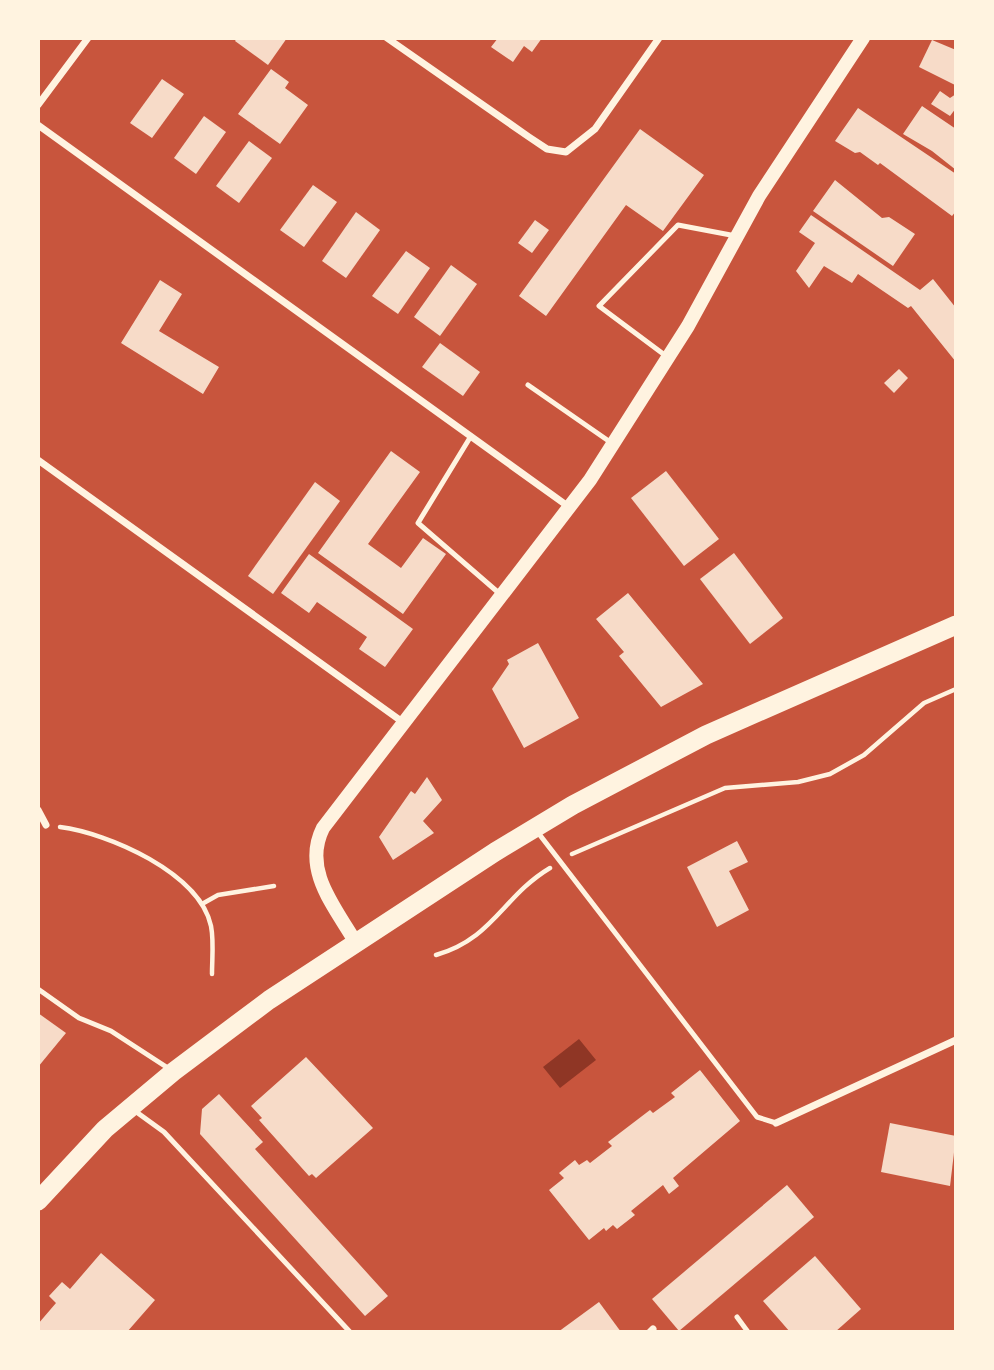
<svg xmlns="http://www.w3.org/2000/svg" width="994" height="1370" font-family="'Space Grotesk',sans-serif">
	<style>
		.water { fill: #8f3625 }
		.building { fill: #f7dbc8 }
		.lines { fill: none; stroke-linecap: round; stroke-linejoin: round }
		.path { stroke: #fff3e0; stroke-width: 4.5 }
		.service { stroke: #fff3e0; stroke-width: 5 }
		.minor { stroke: #fff3e0; stroke-width: 7 }
		.secondary { stroke: #fff3e0; stroke-width: 14 }
		.trunk { stroke: #fff3e0; stroke-width: 19 }
	</style>
	<rect width="100%" height="100%" fill="#c8553d"/>
	<!-- water -->
	<path class="water" d="M579,1039L596,1060L560,1088L543,1067Z"/>
	<!-- building -->
	<g class="building">
		<path d="M237,38H287L268,65L235,41Z"/>
		<path d="M498,38H542L532,52L524,46L513,62L491,47Z"/>
		<path d="M932,40L956,50L955,85L919,67Z"/>
		<path d="M271,69L289,82L285,88L308,105L280,144L238,114Z"/>
		<path d="M162,79L184,94L152,138L130,123Z"/>
		<path d="M940,91L950,98L956,94V108L950,116L931,104Z"/>
		<path d="M922,106L956,129V170L932,151L903,134Z"/>
		<path d="M858,108L956,174V211L952,216L880,163L878,165L860,152L855,153L835,141Z"/>
		<path d="M204,116L226,132L196,174L174,158Z"/>
		<path d="M640,129L704,175L663,231L626,205L546,316L519,296Z"/>
		<path d="M249,141L272,158L239,203L216,186Z"/>
		<path d="M835,180L882,218L889,217L915,234L893,266L813,211Z"/>
		<path d="M313,185L337,202L304,247L280,230Z"/>
		<path d="M356,212L380,230L346,278L322,261Z"/>
		<path d="M811,215L920,290L933,279L956,308V362L911,306L908,308L858,274L852,283L824,266L809,288L796,271L815,243L799,232Z"/>
		<path d="M535,220L549,230L532,253L518,243Z"/>
		<path d="M406,251L430,268L398,314L372,296Z"/>
		<path d="M451,265L477,284L440,336L414,317Z"/>
		<path d="M160,280L182,294L159,331L219,367L203,394L121,343Z"/>
		<path d="M440,343L480,372L463,396L422,367Z"/>
		<path d="M899,369L908,378L894,393L884,383Z"/>
		<path d="M391,451L420,472L368,544L401,568L423,538L446,554L403,614L318,553Z"/>
		<path d="M666,471L719,539L684,566L631,498Z"/>
		<path d="M315,482L340,501L273,594L248,576Z"/>
		<path d="M734,553L783,618L750,644L700,579Z"/>
		<path d="M309,554L413,629L385,667L359,649L367,637L317,602L309,613L281,593Z"/>
		<path d="M628,593L703,684L661,707L619,656L624,652L596,619Z"/>
		<path d="M538,643L579,718L524,748L492,689L509,664L507,660Z"/>
		<path d="M427,777L442,800L423,821L434,833L393,860L379,837L411,791L415,794Z"/>
		<path d="M737,841L748,862L729,871L749,910L717,927L687,867Z"/>
		<path d="M38,1013L66,1033L38,1067Z"/>
		<path d="M306,1057L373,1128L316,1178L312,1174L309,1176L259,1120L262,1118L251,1106Z"/>
		<path d="M700,1070L740,1121L673,1178L679,1186L669,1194L663,1185L631,1211L635,1215L617,1229L613,1225L606,1231L604,1228L589,1240L549,1190L564,1178L559,1173L575,1160L579,1165L587,1160L590,1163L612,1146L608,1142L650,1110L653,1113L675,1097L671,1093Z"/>
		<path d="M219,1094L263,1142L255,1149L388,1296L365,1316L200,1134L202,1109Z"/>
		<path d="M890,1123L956,1136L950,1186L881,1172Z"/>
		<path d="M787,1185L814,1217L679,1331L652,1299Z"/>
		<path d="M101,1253L155,1300L127,1332H38V1324L56,1303L49,1296L62,1282L70,1289Z"/>
		<path d="M815,1256L861,1309L835,1332H790L763,1301Z"/>
		<path d="M599,1302L621,1332H558Z"/>
	</g>
	<g class="lines">
		<!-- path -->
		<g class="path">
			<path d="M60,827C108,833 200,873 211,926C214,941 212,959 212,974"/>
			<path d="M572,854L725,788L798,782L830,774L864,755L924,703L956,689"/>
			<path d="M202,904L218,895L274,886"/>
			<path d="M436,955C493,939 503,896 550,868"/>
		</g>
		<!-- service -->
		<g class="service">
			<path d="M666,356L599,306L678,225L736,236"/>
			<path d="M528,385L613,444"/>
			<path d="M471,436L418,523L500,594"/>
			<path d="M536,830L757,1117L776,1123"/>
			<path d="M38,989L79,1018L111,1031L171,1070"/>
			<path d="M135,1111L164,1132L350,1332"/>
			<path d="M737,1317L748,1332"/>
		</g>
		<!-- minor -->
		<g class="minor">
			<path d="M387,38L529,137L547,149L566,152L595,129L659,38"/>
			<path d="M38,105L88,38"/>
			<path d="M38,125L569,507"/>
			<path d="M38,460L404,723"/>
			<path d="M38,810L46,825"/>
			<path d="M776,1123L956,1040"/>
			<path d="M650,1332L653,1329"/>
		</g>
		<!-- secondary -->
		<path class="secondary" d="M356,943C335,907 302,870 323,828L590,480L688,326L759,196L863,38"/>
		<!-- trunk -->
		<path class="trunk" d="M38,1201L105,1129L173,1072L269,1000L495,852L573,805L706,735L956,625"/>
	</g>
	<!-- border -->
	<rect width="994" height="1370" fill="none" stroke="#fff3e0" stroke-width="80"/>
</svg>
